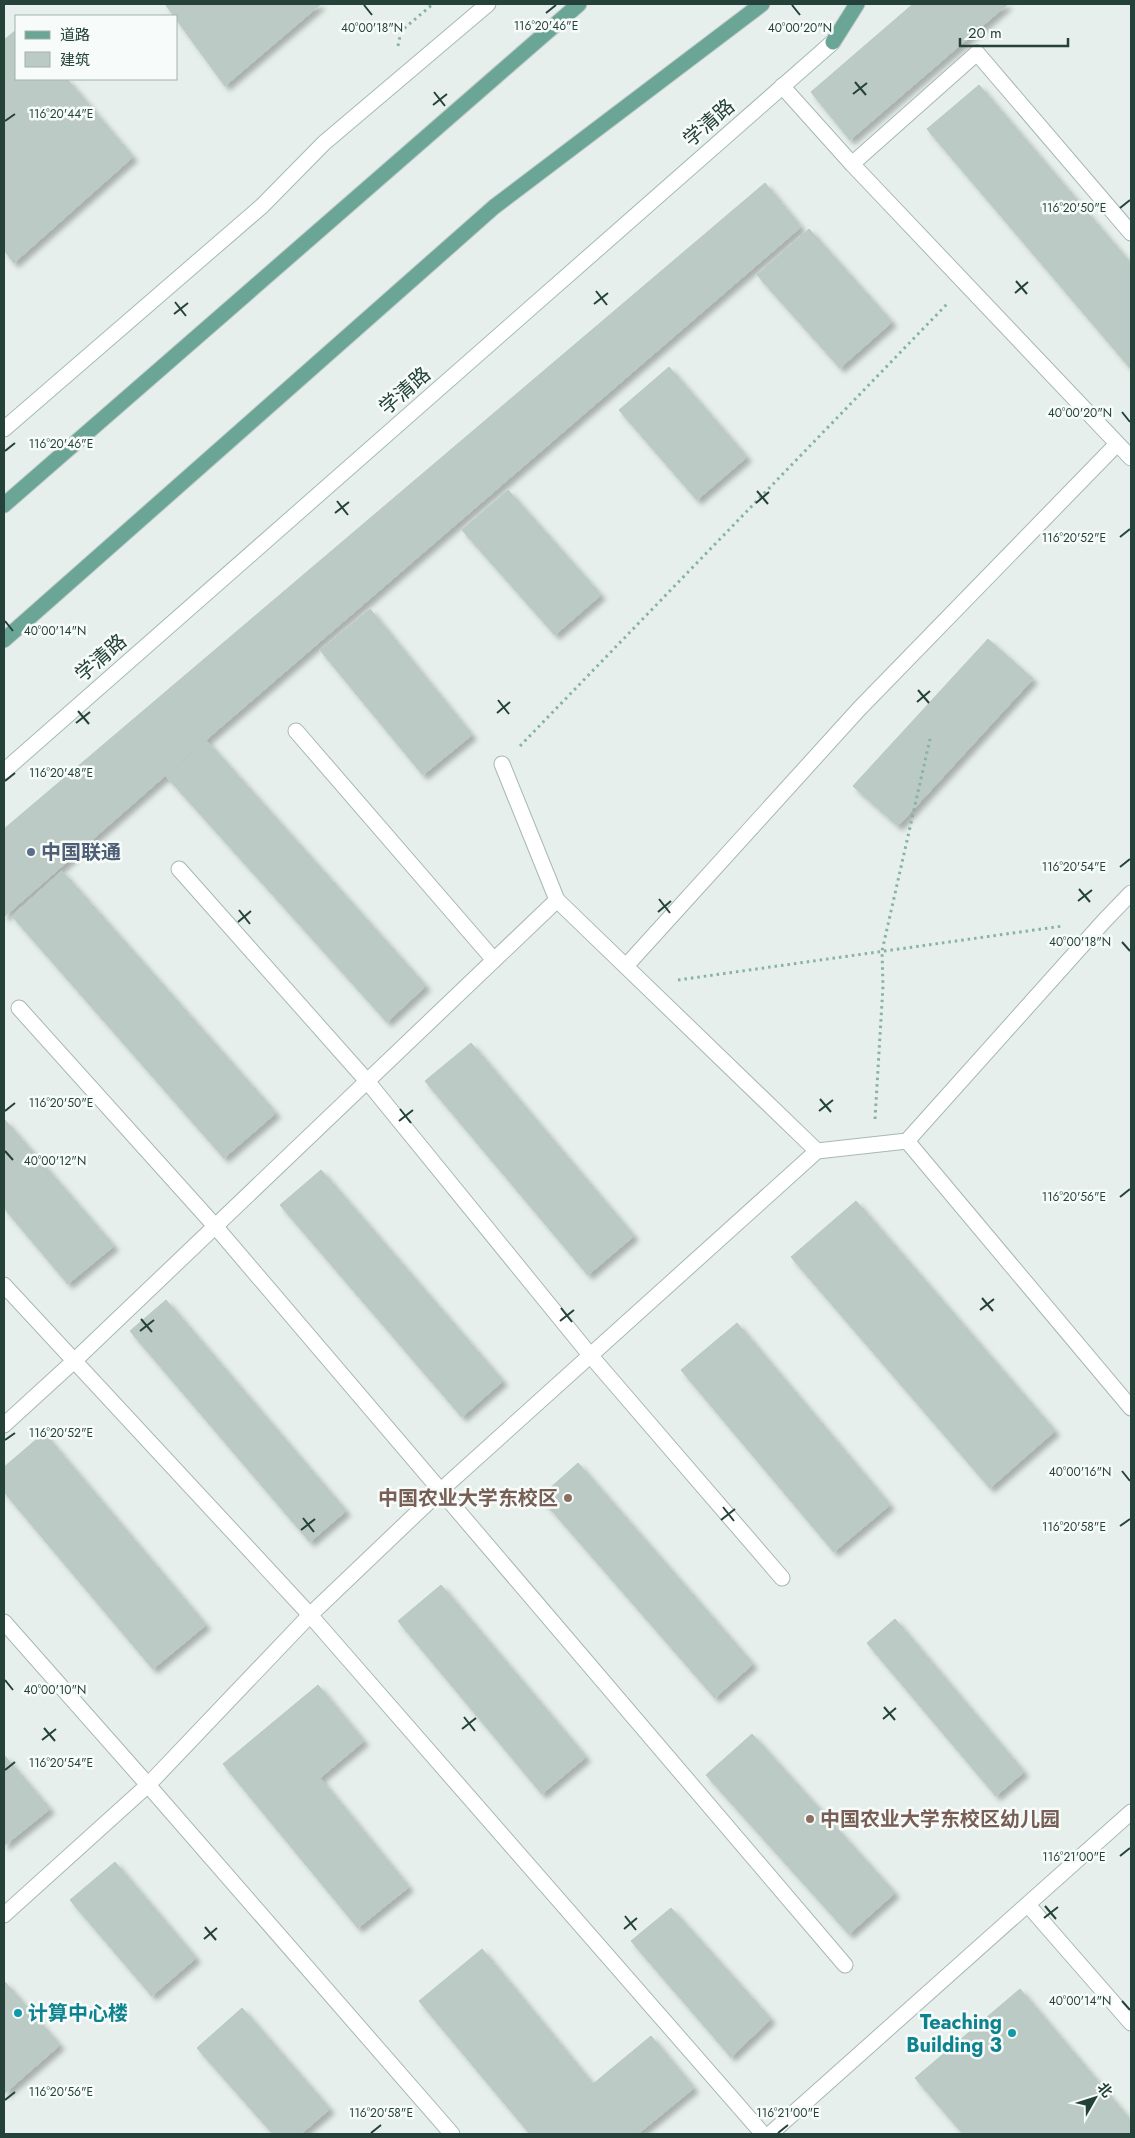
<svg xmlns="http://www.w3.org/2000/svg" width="1135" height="2138" font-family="Jost,'Noto Sans SC',sans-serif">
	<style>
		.building { fill: #bbcac4; stroke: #b8c9c2; filter: url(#shadow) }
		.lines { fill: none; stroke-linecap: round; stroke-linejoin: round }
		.lane-casing { stroke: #a8b8b2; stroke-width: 17 }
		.street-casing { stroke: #a8b8b2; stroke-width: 17 }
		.secondary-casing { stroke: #a4bbb3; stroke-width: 17 }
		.primary-casing { stroke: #c2cac8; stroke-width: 17 }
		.path { stroke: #86b3a5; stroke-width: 3; stroke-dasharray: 2.5 4; stroke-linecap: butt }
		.lane { stroke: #fff; stroke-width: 15 }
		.street { stroke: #fff; stroke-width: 15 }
		.secondary { stroke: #fff; stroke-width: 15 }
		.primary { stroke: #6aa596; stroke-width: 15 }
		.ticks { fill: none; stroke: #24423a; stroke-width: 2 }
		.service-dot { fill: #5c6f8a; stroke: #f7fbf9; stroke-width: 2 }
		.education-dot { fill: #8d6e63; stroke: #f7fbf9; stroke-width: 2 }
		.culture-dot { fill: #0f9aa8; stroke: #f7fbf9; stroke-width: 2 }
		.labels { text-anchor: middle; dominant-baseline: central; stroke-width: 5; stroke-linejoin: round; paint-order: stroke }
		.street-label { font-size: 20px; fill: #24423a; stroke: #f7fbf9 }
		.service-label { font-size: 20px; font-weight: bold; fill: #4e5e75; stroke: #f7fbf9; text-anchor: start }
		.education-label { font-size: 20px; font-weight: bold; fill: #785e54; stroke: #f7fbf9; text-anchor: end }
		.culture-label { font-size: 20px; font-weight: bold; fill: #0d838f; stroke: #f7fbf9; text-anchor: start }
		.ticks-label { font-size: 12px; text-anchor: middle; fill: #24423a; stroke: #f7fbf9; stroke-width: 5; stroke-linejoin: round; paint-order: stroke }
	</style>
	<defs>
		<filter id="shadow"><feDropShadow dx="4.5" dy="4.5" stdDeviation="2.5" flood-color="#0004"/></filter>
	</defs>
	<rect width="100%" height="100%" fill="#e6efeb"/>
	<!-- building -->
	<g class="building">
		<path d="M165,4H321L225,86L176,19V16H174Z"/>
		<path d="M913,4H1008L850,140L811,92Z"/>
		<path d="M16,30V79H67L133,157L14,263L4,250V40Z"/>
		<path d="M979,85L1131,264V369L927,129Z"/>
		<path d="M765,183L801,227L206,740L4,917V829Z"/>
		<path d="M809,229L892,322L840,368L757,275Z"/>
		<path d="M669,367L747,457L697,500L619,410Z"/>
		<path d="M508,490L601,595L555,635L462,530Z"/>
		<path d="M370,609L472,735L423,775L320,650Z"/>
		<path d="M988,639L1033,679L898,826L853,786Z"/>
		<path d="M206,740L426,986L387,1022L166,776Z"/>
		<path d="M62,871L276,1113L224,1158L12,916Z"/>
		<path d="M471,1043L634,1236L588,1275L425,1081Z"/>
		<path d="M4,1119L114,1246L68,1284L4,1208Z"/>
		<path d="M321,1170L503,1381L462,1417L280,1205Z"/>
		<path d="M856,1201L1055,1431L990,1488L791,1257Z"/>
		<path d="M166,1300L346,1511L310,1542L130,1331Z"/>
		<path d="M737,1323L890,1505L834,1552L681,1370Z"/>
		<path d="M44,1433L206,1625L153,1669L4,1492V1467Z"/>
		<path d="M578,1463L753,1664L715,1698L540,1497Z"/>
		<path d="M441,1585L586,1757L542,1794L398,1621Z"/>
		<path d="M895,1619L1024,1772L996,1796L867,1643Z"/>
		<path d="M318,1685L364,1741L320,1778L409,1887L358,1928L223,1764Z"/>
		<path d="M752,1734L895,1893L849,1934L706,1775Z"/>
		<path d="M4,1755L50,1809L4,1846Z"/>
		<path d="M115,1862L196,1958L152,1996L70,1900Z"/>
		<path d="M671,1908L771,2019L731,2057L631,1941Z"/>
		<path d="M482,1949L593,2084L651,2036L694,2088L638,2134H530L419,2001Z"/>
		<path d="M4,1981L60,2045L4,2094Z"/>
		<path d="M1020,1989L1131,2121V2134H963L915,2078Z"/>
		<path d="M242,2008L330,2109L301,2134H273L197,2048Z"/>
	</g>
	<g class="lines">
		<defs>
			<g id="lane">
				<path d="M977,53L1131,233"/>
				<path d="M782,86L852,164L1131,458"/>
				<path d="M296,731L494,960"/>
				<path d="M179,869L367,1081L590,1355L782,1578"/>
				<path d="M557,900L817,1151L907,1141L1104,921L1131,893"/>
				<path d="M626,966L859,709L1117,444"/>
				<path d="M19,1008L215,1226L845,1965"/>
				<path d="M907,1141L1131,1408"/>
				<path d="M4,1285L310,1615L763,2134"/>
				<path d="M4,1425L73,1362L557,900L502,764"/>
				<path d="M148,1785L310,1615L440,1491L817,1151"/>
			</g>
			<g id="street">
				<path d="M852,164L977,53"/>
				<path d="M4,1622L148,1785L452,2134"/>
				<path d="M1028,1905L1131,2023"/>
				<path d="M4,1915L148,1785"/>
				<path d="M770,2134L1131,1812"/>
			</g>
			<g id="secondary">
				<path d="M4,429L262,206L324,143L488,4"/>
				<path d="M4,771L833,42"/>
			</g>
			<g id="primary">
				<path d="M833,42L857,4"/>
				<path d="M4,505L579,4"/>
				<path d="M4,640L494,207L762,4"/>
			</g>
		</defs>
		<!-- lane casing -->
		<use href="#lane" class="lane-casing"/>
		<!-- street casing -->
		<use href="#street" class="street-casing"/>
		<!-- secondary casing -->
		<use href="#secondary" class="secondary-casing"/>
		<!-- primary casing -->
		<use href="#primary" class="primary-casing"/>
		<!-- path -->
		<g class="path">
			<path d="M398,46L401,31L433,4"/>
			<path d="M520,746L948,303"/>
			<path d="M678,980L1063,926"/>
			<path d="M875,1119L883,986L882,951L930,739"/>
		</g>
		<!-- lane -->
		<use href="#lane" class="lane"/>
		<!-- street -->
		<use href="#street" class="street"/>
		<!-- secondary -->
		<use href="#secondary" class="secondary"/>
		<!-- primary -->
		<use href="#primary" class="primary"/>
	</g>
	<!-- ticks -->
	<path class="ticks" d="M364,5L372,15M792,5L800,15M546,13L556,5M855,82L866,95M434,92L445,106M853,94L867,83M433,105L447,94M5,121L15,114M1120,208L1130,200M1016,281L1027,294M596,291L607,305M1015,293L1028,282M175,302L186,316M594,304L608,293M174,314L188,303M1122,412L1130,422M5,451L15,443M757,491L768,504M337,501L348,515M756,503L769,492M335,513L349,502M1120,537L1130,529M5,621L13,631M918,690L929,703M498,700L509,714M917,702L930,691M78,711L89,724M497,713L510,702M76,723L90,712M5,781L15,773M1120,867L1130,859M1079,889L1090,902M659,899L670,913M1078,901L1092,890M239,910L250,924M658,912L671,901M238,922L251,911M1122,942L1130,951M820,1099L831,1112M400,1109L411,1123M5,1111L15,1103M819,1111L833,1100M399,1121L413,1110M5,1151L13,1160M1120,1197L1130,1189M982,1298L993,1311M561,1308L572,1322M980,1310L994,1299M141,1319L152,1332M560,1321L574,1310M140,1331L154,1320M5,1440L15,1433M1122,1471L1130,1481M723,1507L734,1521M303,1518L314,1532M721,1520L735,1509M1120,1526L1130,1519M301,1530L315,1519M5,1680L13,1690M884,1707L895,1720M464,1717L475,1731M883,1719L896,1708M44,1728L55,1741M462,1729L476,1718M42,1740L56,1729M5,1770L15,1762M1120,1856L1130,1848M1045,1906L1056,1919M625,1916L636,1930M1044,1918L1058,1907M205,1927L216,1940M624,1929L637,1918M204,1939L217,1928M1122,2001L1130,2010M5,2100L15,2092M371,2133L381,2125M778,2133L788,2125"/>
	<!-- markers -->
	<circle class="service-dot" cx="31" cy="852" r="5"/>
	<g class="education-dot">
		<circle cx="568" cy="1498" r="5"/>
		<circle cx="810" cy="1819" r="5"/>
	</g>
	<g class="culture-dot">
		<circle cx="18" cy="2013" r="5"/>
		<circle cx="1012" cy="2033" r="5"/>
	</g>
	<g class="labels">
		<!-- street labels -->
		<g class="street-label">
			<text transform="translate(709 123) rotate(-41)">学清路</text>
			<text transform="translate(405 391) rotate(-41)">学清路</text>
			<text transform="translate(101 658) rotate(-41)">学清路</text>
		</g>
		<!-- service labels -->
		<g class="service-label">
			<text x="41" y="852">中国联通</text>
		</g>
		<!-- education labels -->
		<g class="education-label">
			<text x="558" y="1498">中国农业大学东校区</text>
			<text x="820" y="1819" text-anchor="start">中国农业大学东校区幼儿园</text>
		</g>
		<!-- culture labels -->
		<g class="culture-label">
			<text x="28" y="2013">计算中心楼</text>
			<text x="1002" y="2022" text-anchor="end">Teaching<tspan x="1002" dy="23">Building 3</tspan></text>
		</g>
	</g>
	<g class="ticks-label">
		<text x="546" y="30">116°20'46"E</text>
		<text x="372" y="32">40°00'18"N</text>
		<text x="800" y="32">40°00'20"N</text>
		<text x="61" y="118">116°20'44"E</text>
		<text x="1074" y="212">116°20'50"E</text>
		<text x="1080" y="417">40°00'20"N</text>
		<text x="61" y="448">116°20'46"E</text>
		<text x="1074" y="542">116°20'52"E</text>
		<text x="55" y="635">40°00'14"N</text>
		<text x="61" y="777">116°20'48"E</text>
		<text x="1074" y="871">116°20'54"E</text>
		<text x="1080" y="946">40°00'18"N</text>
		<text x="61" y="1107">116°20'50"E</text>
		<text x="55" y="1165">40°00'12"N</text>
		<text x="1074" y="1201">116°20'56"E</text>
		<text x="61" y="1437">116°20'52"E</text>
		<text x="1080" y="1476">40°00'16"N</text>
		<text x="1074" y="1531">116°20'58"E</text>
		<text x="55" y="1694">40°00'10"N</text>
		<text x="61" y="1767">116°20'54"E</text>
		<text x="1074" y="1861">116°21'00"E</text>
		<text x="1080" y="2005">40°00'14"N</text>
		<text x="61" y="2096">116°20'56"E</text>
		<text x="381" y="2117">116°20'58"E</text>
		<text x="788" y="2117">116°21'00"E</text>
	</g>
	<!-- border -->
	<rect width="1135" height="2138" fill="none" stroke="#24423a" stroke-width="10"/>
	<!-- legend -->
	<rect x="15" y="15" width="162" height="65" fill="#f7fbf9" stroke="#a3b1ad"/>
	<rect x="25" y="31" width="25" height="8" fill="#6aa596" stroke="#a3b1ad"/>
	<text x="60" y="40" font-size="15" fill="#24423a">道路</text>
	<rect x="25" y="52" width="25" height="15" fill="#bbcac4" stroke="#a3b1ad"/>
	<text x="60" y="65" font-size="15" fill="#24423a">建筑</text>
	<!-- north arrow -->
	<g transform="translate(1095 2098) rotate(51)" stroke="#f7fbf9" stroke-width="4" paint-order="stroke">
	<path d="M0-4L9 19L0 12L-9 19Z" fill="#24423a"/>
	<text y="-8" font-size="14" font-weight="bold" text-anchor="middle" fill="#24423a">北</text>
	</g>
	<!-- scale -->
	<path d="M960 38v8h108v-8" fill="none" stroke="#24423a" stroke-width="2.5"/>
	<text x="968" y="38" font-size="15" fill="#24423a" stroke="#f7fbf9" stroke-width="4" paint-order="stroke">20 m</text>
</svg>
